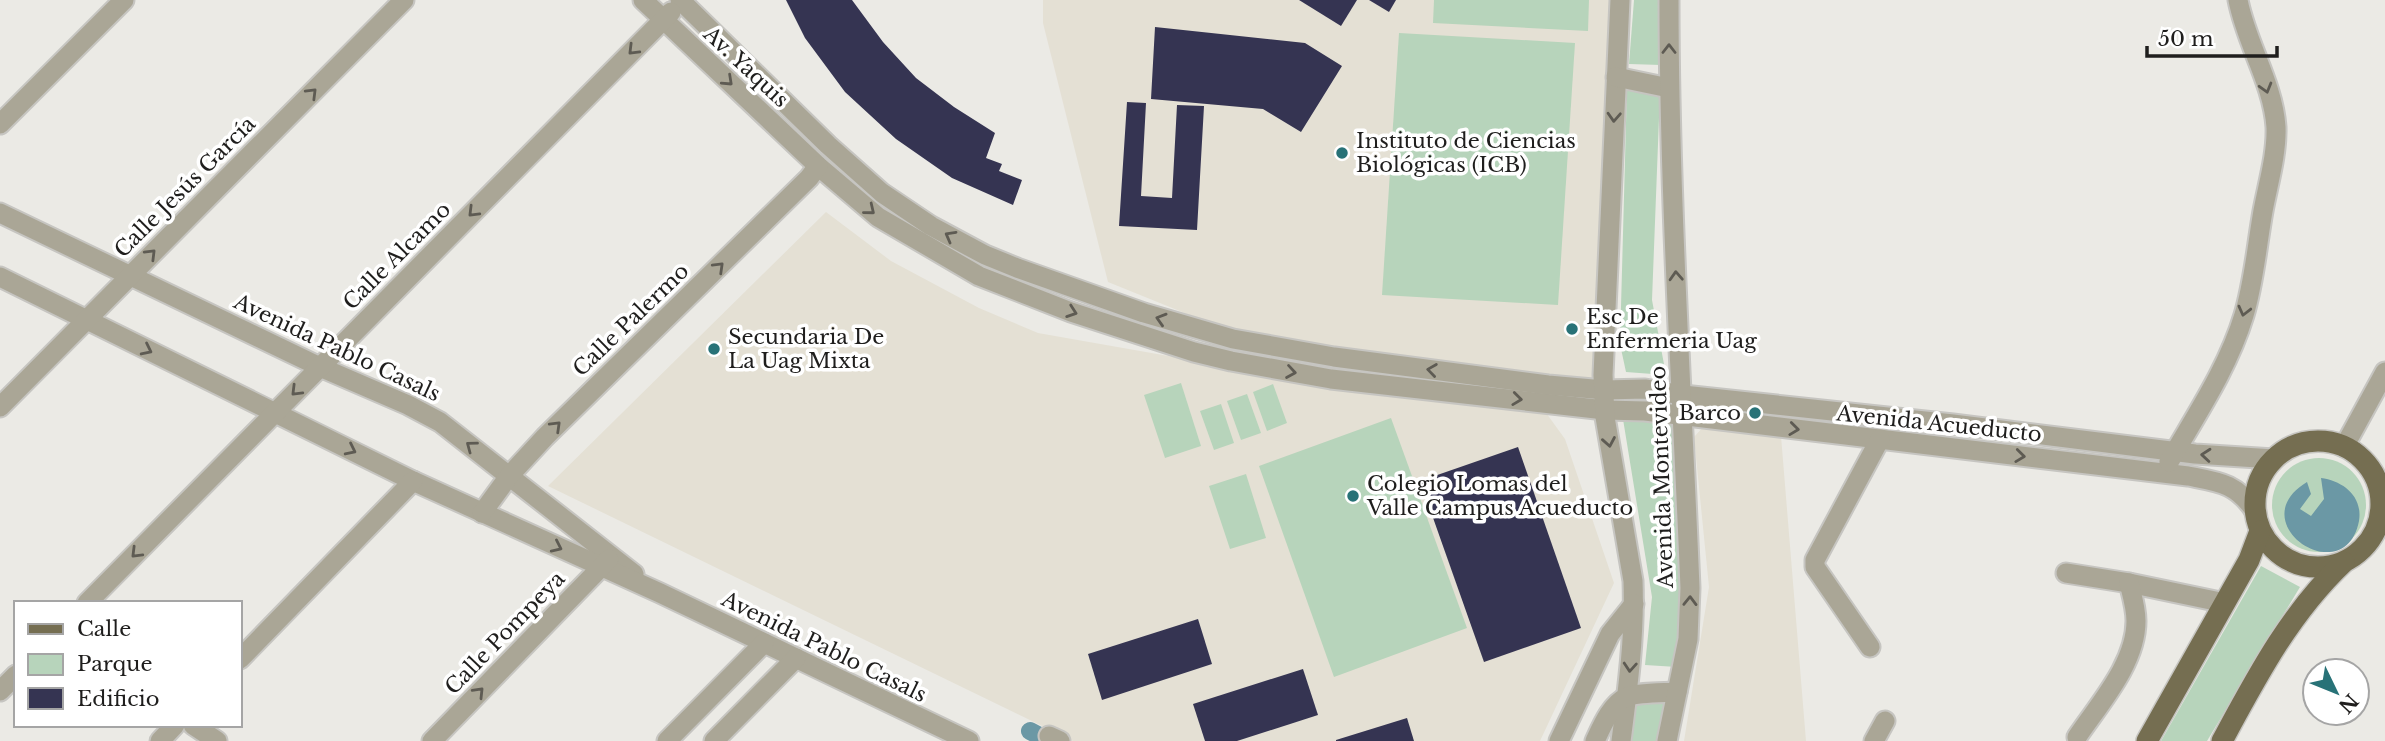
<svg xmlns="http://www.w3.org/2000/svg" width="2385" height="741" font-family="'Libre Baskerville',serif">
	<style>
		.built { fill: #e4e0d4 }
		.green { fill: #b7d4bb }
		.water { fill: #6b98a5 }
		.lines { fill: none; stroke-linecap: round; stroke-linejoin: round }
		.canal { stroke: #6b98a5; stroke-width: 18 }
		.building { fill: #353452 }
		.minor-casing { stroke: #c6c5c1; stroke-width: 23 }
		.major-casing { stroke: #c6c5c1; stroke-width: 24 }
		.minor { stroke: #aaa696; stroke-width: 19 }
		.major { stroke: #756e51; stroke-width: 21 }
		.oneway { stroke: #5e5b53 }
		.poi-dot { fill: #287277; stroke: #fff; stroke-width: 2.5 }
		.labels { text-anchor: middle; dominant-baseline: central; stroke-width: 7; stroke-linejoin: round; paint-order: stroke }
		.street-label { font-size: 21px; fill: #1f1e1d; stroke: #fff }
		.poi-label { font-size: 21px; fill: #1f1e1d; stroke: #fff; text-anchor: start }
	</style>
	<rect width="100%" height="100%" fill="#ebeae5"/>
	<!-- built -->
	<g class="built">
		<path d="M1043,0H1617L1593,380L1234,333L1108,282L1043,23Z"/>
		<path d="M826,212L891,261L979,308L1038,333L1338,386L1544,410L1565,439L1614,583L1540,741H1073L548,486Z"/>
		<path d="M1704,426L1781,436L1806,741H1684L1709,587L1694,437Z"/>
	</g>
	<!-- green -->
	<g class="green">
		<path d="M1434,0H1589L1588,31L1433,23Z"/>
		<path d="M1634,0H1664L1661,65L1629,64Z"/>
		<path d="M1399,33L1575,43L1558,305L1382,295Z"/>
		<path d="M1627,86L1660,92L1652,300L1666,375L1626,372L1620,344Z"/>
		<path d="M1181,383L1201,446L1165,458L1144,395Z"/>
		<path d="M1273,384L1287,423L1267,431L1253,392Z"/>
		<path d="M1247,394L1261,433L1241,440L1227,401Z"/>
		<path d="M1221,404L1234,443L1214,450L1200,411Z"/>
		<path d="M1622,413L1674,420L1686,578L1677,667L1645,665L1652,597Z"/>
		<path d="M1391,418L1467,628L1334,677L1259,466Z"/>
		<circle cx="2319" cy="505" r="47"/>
		<path d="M1246,474L1266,538L1230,549L1209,486Z"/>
		<path d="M2261,566L2300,587L2207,741H2161Z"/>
		<path d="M1672,697L1663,741H1629L1636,700Z"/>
	</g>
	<!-- water -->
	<path class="water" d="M2321,478C2343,481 2363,496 2359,521C2345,593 2239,523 2307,482L2311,494L2300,509L2311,516L2324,499Z"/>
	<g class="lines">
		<!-- canal -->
		<path class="canal" d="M1030,731L1049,741"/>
	</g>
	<!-- building -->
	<g class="building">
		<path d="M786,0H852L883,42L916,78L954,107L995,133L986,158L1002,164L999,171L1022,180L1013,205L952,178L896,139L845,92L805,38Z"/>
		<path d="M1299,0H1357L1341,26Z"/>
		<path d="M1369,0H1396L1389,12Z"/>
		<path d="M1155,27L1305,43L1342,66L1301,132L1263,109L1151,99Z"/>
		<path d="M1127,102L1146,103L1141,196L1172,198L1177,105L1204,106L1197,230L1119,226Z"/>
		<path d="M1518,447L1581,628L1484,662L1420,481Z"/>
		<path d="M1198,619L1212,664L1102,700L1088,654Z"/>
		<path d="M1303,669L1318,715L1237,741H1205L1193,704Z"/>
		<path d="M1407,718L1414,741H1336V740Z"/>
	</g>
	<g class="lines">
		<defs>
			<g id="minor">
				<path d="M643,0L818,166L878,217L979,276L1071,312L1194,352L1231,361L1331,379L1605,410L1645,411L2188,476C2219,482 2236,483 2255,511"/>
				<path d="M680,0L828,145L882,193L931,226L985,255L1017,268L1144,313L1233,339L1334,357L1548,385L1604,390L1645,389L1683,395L1953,424L2195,454L2274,459"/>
				<path d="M1620,0L1603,375L1605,417L1633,581C1635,635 1628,688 1621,741"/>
				<path d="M1616,77L1669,88"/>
				<path d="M0,124L124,0"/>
				<path d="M0,213L320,367L408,405L440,422L634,574"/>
				<path d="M0,277L413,481L660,593L969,741"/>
				<path d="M0,407L404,0"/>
				<path d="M2344,447L2385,372"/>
				<path d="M2169,462C2196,415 2228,368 2244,315C2254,282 2257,245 2263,211C2268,184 2277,154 2276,127C2273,83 2246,43 2238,0"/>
				<path d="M482,513L509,476L545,437L809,178L818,166"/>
				<path d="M2066,573L2129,583L2225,603"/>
				<path d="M87,603L671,12"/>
				<path d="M1870,647L1815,567V560L1880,439"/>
				<path d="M240,659L413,481"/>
				<path d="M0,691L16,675"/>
				<path d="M193,725L217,741"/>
				<path d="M1049,736L1060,741"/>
				<path d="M2077,737C2100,703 2136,663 2136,621C2136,608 2132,595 2129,583"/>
				<path d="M160,741L175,725"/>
				<path d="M432,741L609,559"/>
				<path d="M667,741L764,643"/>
				<path d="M714,741L796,658"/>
				<path d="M1559,741L1610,634L1634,604"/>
				<path d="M1595,741C1602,726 1611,704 1627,697C1638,692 1665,693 1677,692"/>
				<path d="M1667,741L1688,639L1690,588C1682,392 1669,196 1669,0"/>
				<path d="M1874,741L1885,721"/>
			</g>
			<g id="major">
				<circle cx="2318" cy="504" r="63"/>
				<path d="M2147,741L2249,560L2260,531"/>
				<path d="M2222,741C2257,676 2290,613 2344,562"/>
			</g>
		</defs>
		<!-- minor casing -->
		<use href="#minor" class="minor-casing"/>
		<!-- major casing -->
		<use href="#major" class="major-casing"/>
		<!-- minor -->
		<use href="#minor" class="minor"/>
		<!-- major -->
		<use href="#major" class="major"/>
	</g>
	<!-- one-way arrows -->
	<defs><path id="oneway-chevron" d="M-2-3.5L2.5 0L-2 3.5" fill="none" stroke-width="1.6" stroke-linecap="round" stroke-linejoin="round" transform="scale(1.75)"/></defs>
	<g class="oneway">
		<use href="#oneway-chevron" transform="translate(1669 49) rotate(-90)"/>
		<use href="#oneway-chevron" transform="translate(633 50) rotate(135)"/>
		<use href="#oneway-chevron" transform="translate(728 81) rotate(43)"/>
		<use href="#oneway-chevron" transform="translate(2266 88) rotate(74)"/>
		<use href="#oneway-chevron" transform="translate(312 93) rotate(-45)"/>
		<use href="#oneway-chevron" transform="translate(1614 117) rotate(93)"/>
		<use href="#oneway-chevron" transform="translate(870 210) rotate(39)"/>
		<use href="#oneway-chevron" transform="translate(473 212) rotate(135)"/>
		<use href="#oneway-chevron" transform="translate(950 236) rotate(-151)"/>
		<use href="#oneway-chevron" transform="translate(151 254) rotate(-45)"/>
		<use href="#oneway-chevron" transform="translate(719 267) rotate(-44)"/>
		<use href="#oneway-chevron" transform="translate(1676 276) rotate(-93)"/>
		<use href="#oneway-chevron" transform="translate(2244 311) rotate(104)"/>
		<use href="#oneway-chevron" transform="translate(1072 312) rotate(19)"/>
		<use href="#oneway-chevron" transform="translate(1161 319) rotate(-163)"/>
		<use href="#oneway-chevron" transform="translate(147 350) rotate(26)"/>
		<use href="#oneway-chevron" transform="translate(1432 370) rotate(-172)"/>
		<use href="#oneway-chevron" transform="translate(1291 372) rotate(9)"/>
		<use href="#oneway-chevron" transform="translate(296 391) rotate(135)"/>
		<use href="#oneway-chevron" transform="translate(1517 399) rotate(7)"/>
		<use href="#oneway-chevron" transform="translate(556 426) rotate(-44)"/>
		<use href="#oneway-chevron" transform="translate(1794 429) rotate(7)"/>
		<use href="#oneway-chevron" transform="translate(1609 442) rotate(80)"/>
		<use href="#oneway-chevron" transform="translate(471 446) rotate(-143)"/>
		<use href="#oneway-chevron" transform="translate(351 450) rotate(26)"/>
		<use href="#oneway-chevron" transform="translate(2206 455) rotate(-175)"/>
		<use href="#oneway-chevron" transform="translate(2020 456) rotate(7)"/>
		<use href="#oneway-chevron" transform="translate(557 547) rotate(25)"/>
		<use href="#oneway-chevron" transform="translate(136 553) rotate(135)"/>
		<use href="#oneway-chevron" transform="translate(1690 601) rotate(-89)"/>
		<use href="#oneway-chevron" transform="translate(1630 667) rotate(94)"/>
		<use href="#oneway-chevron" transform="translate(479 692) rotate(-46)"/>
	</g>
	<!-- markers -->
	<g class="poi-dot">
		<circle cx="1342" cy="153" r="7"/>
		<circle cx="1572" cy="329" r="7"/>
		<circle cx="714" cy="349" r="7"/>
		<circle cx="1755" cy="413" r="7"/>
		<circle cx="1353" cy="496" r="7"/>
	</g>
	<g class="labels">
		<!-- street labels -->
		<g class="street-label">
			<text transform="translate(746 67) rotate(43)">Av. Yaquis</text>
			<text transform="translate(185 187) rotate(-45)">Calle Jesús García</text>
			<text transform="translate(397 256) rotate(-45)">Calle Alcamo</text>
			<text transform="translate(631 320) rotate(-44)">Calle Palermo</text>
			<text transform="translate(337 348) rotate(25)">Avenida Pablo Casals</text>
			<text transform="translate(1939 424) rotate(6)">Avenida Acueducto</text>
			<text transform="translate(1662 477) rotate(-92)">Avenida Montevideo</text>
			<text transform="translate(505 633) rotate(-46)">Calle Pompeya</text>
			<text transform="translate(824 647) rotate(26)">Avenida Pablo Casals</text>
		</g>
		<!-- poi labels -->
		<g class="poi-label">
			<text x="1356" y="141">Instituto de Ciencias<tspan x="1356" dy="24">Biológicas (ICB)</tspan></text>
			<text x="1586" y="317">Esc De<tspan x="1586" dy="24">Enfermeria Uag</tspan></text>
			<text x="728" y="337">Secundaria De<tspan x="728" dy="24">La Uag Mixta</tspan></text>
			<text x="1741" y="413" text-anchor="end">Barco</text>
			<text x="1367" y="484">Colegio Lomas del<tspan x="1367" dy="24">Valle Campus Acueducto</tspan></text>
		</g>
	</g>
	<!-- legend -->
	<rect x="14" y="601" width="228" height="126" fill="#ffffff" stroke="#a5a5a5" stroke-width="2"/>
	<rect x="28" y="624" width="35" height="10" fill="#756e51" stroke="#a5a5a5" stroke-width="2"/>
	<text x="77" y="636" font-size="21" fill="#1f1e1d">Calle</text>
	<rect x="28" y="654" width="35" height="21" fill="#b7d4bb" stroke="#a5a5a5" stroke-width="2"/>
	<text x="77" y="671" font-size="21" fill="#1f1e1d">Parque</text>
	<rect x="28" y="688" width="35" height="21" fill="#353452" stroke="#a5a5a5" stroke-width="2"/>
	<text x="77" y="706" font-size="21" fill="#1f1e1d">Edificio</text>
	<!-- north arrow -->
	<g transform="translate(2336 692) rotate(133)"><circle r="33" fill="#ffffff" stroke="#a5a5a5" stroke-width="2"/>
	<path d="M0-5L12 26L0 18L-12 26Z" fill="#287277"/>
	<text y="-10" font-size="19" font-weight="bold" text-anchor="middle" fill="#1f1e1d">N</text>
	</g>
	<!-- scale -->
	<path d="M2147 46v10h130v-10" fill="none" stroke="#1f1e1d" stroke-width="3.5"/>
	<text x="2158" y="46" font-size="21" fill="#1f1e1d" stroke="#ffffff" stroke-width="5" paint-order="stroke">50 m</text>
</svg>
